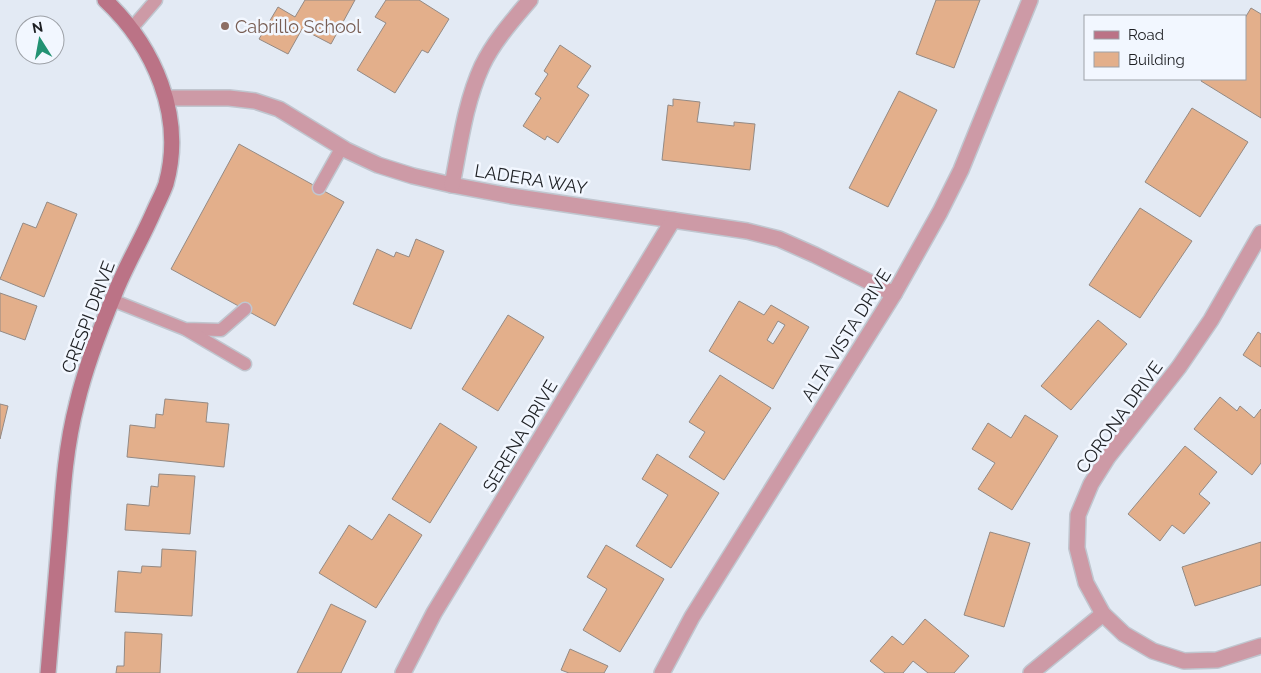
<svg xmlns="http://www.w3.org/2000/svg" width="1261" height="673" font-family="Raleway,sans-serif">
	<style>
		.building { fill: #e3af8b; stroke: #948a84; fill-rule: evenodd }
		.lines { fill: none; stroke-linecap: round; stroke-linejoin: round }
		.lane-casing { stroke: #c0c6cf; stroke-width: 15 }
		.street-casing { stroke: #c0c6cf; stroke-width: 18 }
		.secondary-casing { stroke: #c0c6cf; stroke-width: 18 }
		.lane { stroke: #cd9aa6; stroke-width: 12 }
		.street { stroke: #cd9aa6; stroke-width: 15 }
		.secondary { stroke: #bb7386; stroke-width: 15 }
		.education-dot { fill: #8d6e63; stroke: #f2f7ff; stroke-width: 2 }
		.labels { text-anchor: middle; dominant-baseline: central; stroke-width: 5; stroke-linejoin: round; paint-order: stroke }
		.education-label { font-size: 18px; fill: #785e54; stroke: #f2f7ff; text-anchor: start }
		.street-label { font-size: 18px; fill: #1e2024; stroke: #f2f7ff }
	</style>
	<rect width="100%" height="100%" fill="#e3eaf4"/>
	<!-- building -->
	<g class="building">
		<path d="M305,0H355L331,44L302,29L288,54L259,39L278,7L295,17Z"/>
		<path d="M386,0H419L449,19L428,53L422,50L395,93L357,70L386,23L375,17Z"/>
		<path d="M936,0H980L954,68L916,54Z"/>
		<path d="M1251,8L1261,14V118L1201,81L1202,79H1245V18Z"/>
		<path d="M560,45L591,66L577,87L589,95L558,143L547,136L545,140L523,126L541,98L535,94L548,74L544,71Z"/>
		<path d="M899,91L937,110L888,207L849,188Z"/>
		<path d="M673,99L700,102L697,122L734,126V122L755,124L750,170L662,160L668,105L673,106Z"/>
		<path d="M1192,108L1248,142L1200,217L1145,182Z"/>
		<path d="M239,144L344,202L275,326L171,269Z"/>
		<path d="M47,202L77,214L44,297L0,279L23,223L36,228Z"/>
		<path d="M1140,208L1192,241L1140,318L1089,285Z"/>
		<path d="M416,239L444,251L411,329L353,304L377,249L394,257L396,252L409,257Z"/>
		<path d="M0,293L37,306L25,340L0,331Z"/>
		<path d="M739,301L764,315L771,305L809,327L773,389L709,351ZM778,321L785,325L773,344L767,340Z"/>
		<path d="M508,315L544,337L498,411L462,389Z"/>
		<path d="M1098,320L1127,344L1071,410L1041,386Z"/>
		<path d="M1258,332L1261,334V367L1243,355Z"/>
		<path d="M720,375L771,408L724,480L689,457L705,432L689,422Z"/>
		<path d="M1220,397L1237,411L1240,406L1254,418L1261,409V463L1252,475L1194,429Z"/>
		<path d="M165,399L208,403L206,422L229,424L224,467L127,457L130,425L155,428L156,414L163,415Z"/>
		<path d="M0,404L8,406L0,439Z"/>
		<path d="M1025,415L1058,436L1012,510L978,489L995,463L972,449L988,423L1011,438Z"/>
		<path d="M440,423L477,447L430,523L392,499Z"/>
		<path d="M1185,446L1217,472L1199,494L1210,503L1184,534L1172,525L1160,541L1128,514Z"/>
		<path d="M657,454L719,493L671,568L636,546L668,495L642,479Z"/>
		<path d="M159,474L195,476L190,534L125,530L127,504L149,506L151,486L158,487Z"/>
		<path d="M389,514L422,535L376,608L319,573L349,525L372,540Z"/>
		<path d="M990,532L1030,543L1004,627L964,615Z"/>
		<path d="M1261,542V585L1195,606L1182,567Z"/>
		<path d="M606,545L664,579L620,652L583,630L607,589L587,577Z"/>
		<path d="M162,549L196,551L192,616L115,612L118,571L141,573L142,566L161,567Z"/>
		<path d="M331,604L366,621L341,673H297Z"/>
		<path d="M925,619L969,656L954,673H928L913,661L903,673H885L870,661L892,636L903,645Z"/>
		<path d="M125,632L162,634L160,673H116L117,666H124Z"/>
		<path d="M570,649L608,666L604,673H569L561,670Z"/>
	</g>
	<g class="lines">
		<defs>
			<g id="lane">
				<path d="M131,29L156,0"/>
				<path d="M319,188L342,147"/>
				<path d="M112,300L185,329L221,330L245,309"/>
				<path d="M187,330L245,364"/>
			</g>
			<g id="street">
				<path d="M166,98H229L255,101L279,109L346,150L378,165L413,176L452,185L511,196L747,231L779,239L815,255L894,294"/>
				<path d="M452,185C460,145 465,103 482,66C494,41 513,20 530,0"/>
				<path d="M1261,233L1211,320L1179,367L1108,457L1091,484L1078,515L1077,548L1086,583L1103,614L1124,634L1153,651L1184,661L1217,660L1261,646"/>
				<path d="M403,673L434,613L673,220"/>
				<path d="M662,673L692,617L894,294L940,212L961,170L1030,0"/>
				<path d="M1031,673L1103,614"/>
			</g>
			<path id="secondary" d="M48,673C52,625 56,578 60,530C63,488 66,445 77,403C86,365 100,329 115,293C126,265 142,239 154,211C158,202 163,193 166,184C185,116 154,46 105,0"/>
		</defs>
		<!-- lane casing -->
		<use href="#lane" class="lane-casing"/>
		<!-- street casing -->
		<use href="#street" class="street-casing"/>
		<!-- secondary casing -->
		<use href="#secondary" class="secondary-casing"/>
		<!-- lane -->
		<use href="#lane" class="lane"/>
		<!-- street -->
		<use href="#street" class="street"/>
		<!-- secondary -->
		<use href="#secondary" class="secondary"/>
	</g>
	<!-- markers -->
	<circle class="education-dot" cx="225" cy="26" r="5"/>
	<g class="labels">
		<!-- education labels -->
		<g class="education-label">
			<text x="235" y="26">Cabrillo School</text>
		</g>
		<!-- street labels -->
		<g class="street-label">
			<text transform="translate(531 179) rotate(9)">LADERA WAY</text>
			<text transform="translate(88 317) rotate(-69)">CRESPI DRIVE</text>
			<text transform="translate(846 335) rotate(-58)">ALTA VISTA DRIVE</text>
			<text transform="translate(1119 417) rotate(-54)">CORONA DRIVE</text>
			<text transform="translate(520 436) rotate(-59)">SERENA DRIVE</text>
		</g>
	</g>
	<!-- legend -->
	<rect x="1084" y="15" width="162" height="65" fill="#f2f7ff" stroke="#9da1a7"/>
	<rect x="1094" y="31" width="25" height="8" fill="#bb7386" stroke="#9da1a7"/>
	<text x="1128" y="40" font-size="15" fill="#1e2024">Road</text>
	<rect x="1094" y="52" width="25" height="15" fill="#e3af8b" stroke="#9da1a7"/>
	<text x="1128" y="65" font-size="15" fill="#1e2024">Building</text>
	<!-- north arrow -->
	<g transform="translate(40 40) rotate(349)"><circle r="24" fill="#f2f7ff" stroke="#9da1a7"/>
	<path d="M0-4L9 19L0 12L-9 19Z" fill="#229273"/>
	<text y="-8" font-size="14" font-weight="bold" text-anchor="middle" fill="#1e2024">N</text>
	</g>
</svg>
